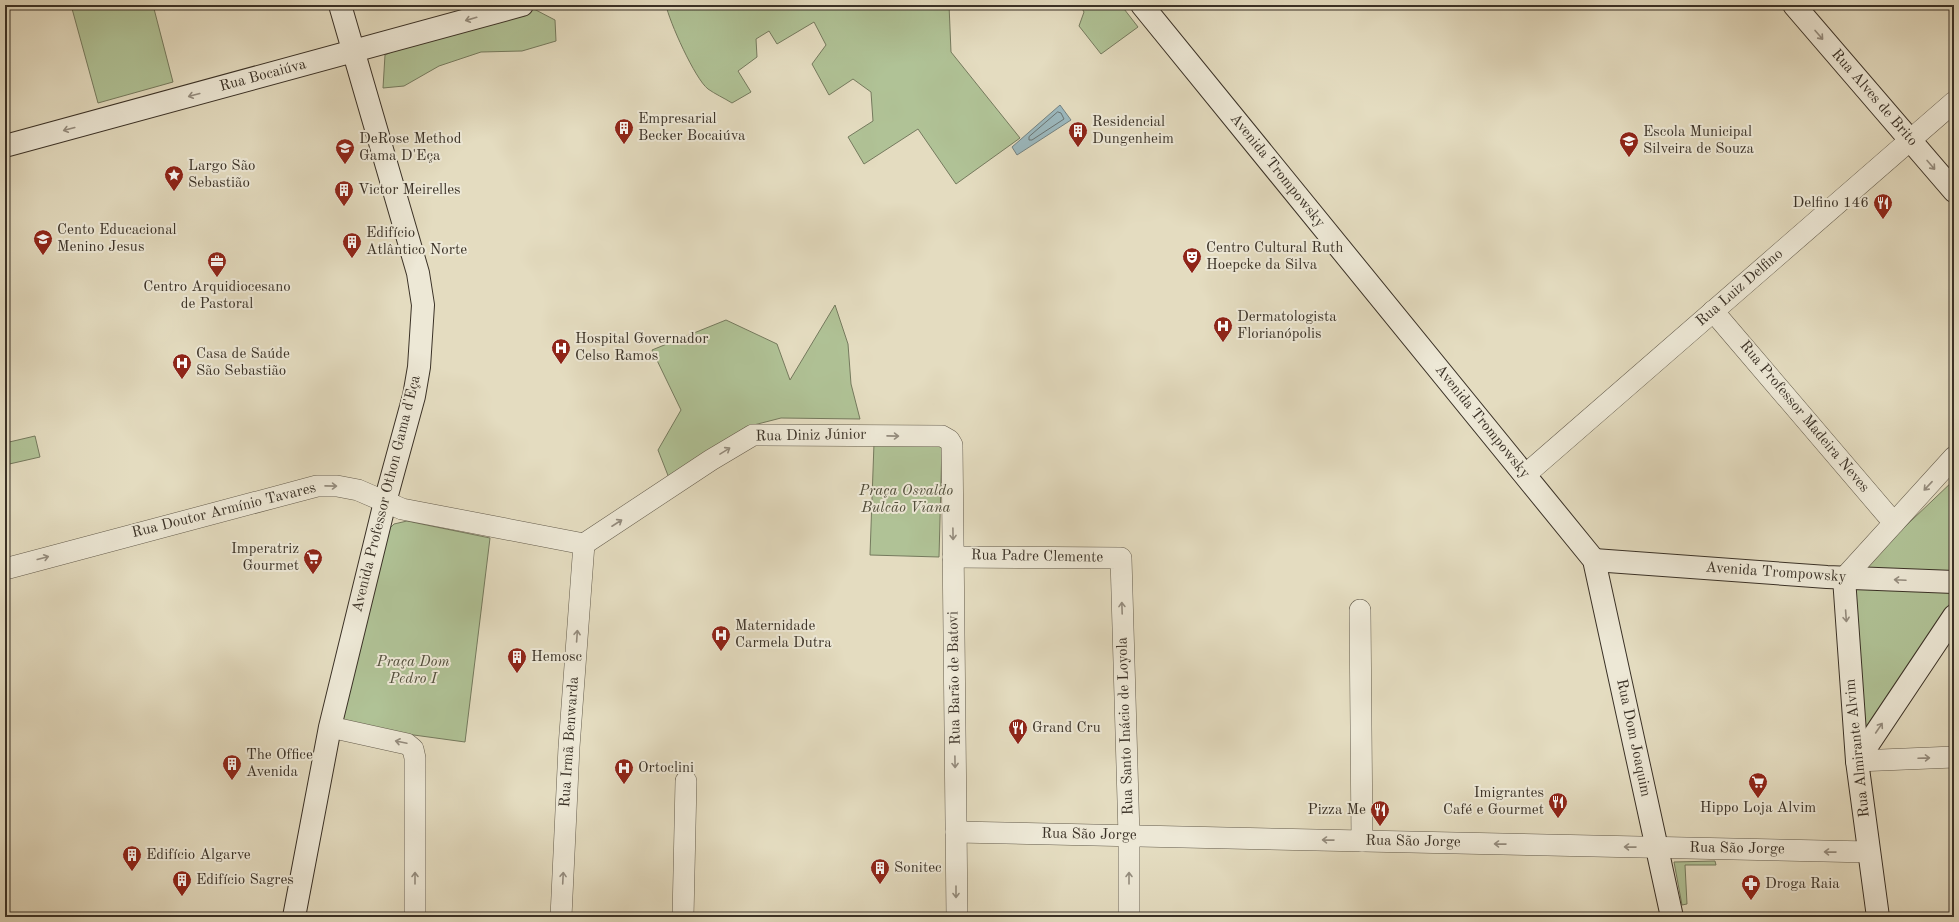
<svg xmlns="http://www.w3.org/2000/svg" width="1959" height="922" font-family="'Old Standard TT',serif">
	<style>
		.green { fill: #b0c296; stroke: #757a5e }
		.water { fill: #9bb8be; stroke: #748281 }
		.lines { fill: none; stroke-linecap: round; stroke-linejoin: round }
		.shore { stroke: #6a7472; stroke-width: 1 }
		.street-casing { stroke: #645c4c; stroke-width: 22 }
		.secondary-casing { stroke: #3a3126; stroke-width: 24 }
		.street { stroke: #ede8d6; stroke-width: 21 }
		.secondary { stroke: #ede8d6; stroke-width: 22 }
		.oneway { stroke: #948c7e }
		.labels { text-anchor: middle; dominant-baseline: central; stroke-width: 4; stroke-linejoin: round; paint-order: stroke }
		.street-label { font-size: 15px; fill: #3a3126; stroke: #ede8d6 }
		.poi-label { font-size: 15px; fill: #3a3126; stroke: #ede8d6; text-anchor: start }
		.park-label { font-size: 15px; font-style: italic; fill: #524e3c; stroke: #ede8d6 }
	</style>
	<rect width="100%" height="100%" fill="#e4dcc0"/>
	<filter id="stains"><feTurbulence type="fractalNoise" baseFrequency=".005" numOctaves="4"/><feColorMatrix values="0 0 0 0 .2 0 0 0 0 .09 0 0 0 0 .02 0 0 0 .5 -.17"/></filter>
	<radialGradient id="worn" r=".72"><stop offset=".6" stop-color="#630" stop-opacity="0"/><stop offset="1" stop-color="#630" stop-opacity=".3"/></radialGradient>
	<!-- green -->
	<g class="green">
		<path d="M71,5H153L173,82L98,103Z"/>
		<path d="M666,5H949L951,52L1020,138L956,184L918,129L864,164L848,137L873,121L871,92L853,79L829,95L812,64L826,45L814,22L777,44L769,31L756,39L757,57L738,71L751,92L732,103C724,98 715,94 708,89C695,79 669,21 666,5Z"/>
		<path d="M1080,5H1121L1138,27L1101,54L1079,26L1084,12Z"/>
		<path d="M532,8L555,20L556,41L522,51L481,52L439,66L404,86L383,88L385,55L403,47Z"/>
		<path d="M835,305L848,344L851,384L860,419L781,418L746,427L669,478L658,450L681,410L652,350L726,320L777,344L790,380Z"/>
		<path d="M35,436L40,457L5,465V443Z"/>
		<path d="M874,443L942,445L939,557L870,555Z"/>
		<path d="M1954,480V597L1874,725L1867,728L1861,721L1850,579Z"/>
		<path d="M407,521L490,538L465,742L348,726L339,715L384,534L394,524Z"/>
		<path d="M1715,861L1716,865H1685L1687,904L1682,905L1674,862Z"/>
	</g>
	<!-- water -->
	<path class="water" d="M1060,105L1071,120L1017,155L1012,147Z"/>
	<g class="lines">
		<!-- shore -->
		<path class="shore" d="M1058,112L1061,113L1064,119L1032,140H1029V137Z"/>
		<defs>
			<g id="street">
				<path d="M1713,311L1894,523"/>
				<path d="M1525,475L1954,102"/>
				<path d="M584,544L711,460L753,435L942,436L949,440L952,445L957,917"/>
				<path d="M953,557L1121,558L1129,836V917"/>
				<path d="M5,569L317,486H337L358,490L402,509L584,544"/>
				<path d="M1844,578L1954,457"/>
				<path d="M1360,610L1362,841"/>
				<path d="M330,727L407,744L413,749L415,758V917"/>
				<path d="M1857,761L1954,757"/>
				<path d="M956,832L1869,852"/>
				<path d="M561,917L569,747L584,544"/>
				<path d="M683,917L686,781"/>
			</g>
			<g id="secondary">
				<path d="M1142,5L1594,560L1672,917"/>
				<path d="M1794,5L1954,191"/>
				<path d="M5,146L522,5"/>
				<path d="M1594,560L1827,577L1954,582"/>
				<path d="M1844,578L1857,761L1878,917"/>
				<path d="M1857,761L1954,616"/>
				<path d="M294,917L330,727L385,502L414,396L419,367L423,305L418,273L340,5"/>
			</g>
		</defs>
		<!-- street casing -->
		<use href="#street" class="street-casing"/>
		<!-- secondary casing -->
		<use href="#secondary" class="secondary-casing"/>
		<!-- street -->
		<use href="#street" class="street"/>
		<!-- secondary -->
		<use href="#secondary" class="secondary"/>
	</g>
	<!-- one-way arrows -->
	<defs><path id="oneway-shaft" d="M-6 0H5M1.5-3L5.5 0L1.5 3" fill="none" stroke-width="1.6" stroke-linecap="round" stroke-linejoin="round"/></defs>
	<g class="oneway">
		<use href="#oneway-shaft" transform="translate(471 19) rotate(164)"/>
		<use href="#oneway-shaft" transform="translate(1819 35) rotate(49)"/>
		<use href="#oneway-shaft" transform="translate(194 95) rotate(165)"/>
		<use href="#oneway-shaft" transform="translate(69 129) rotate(165)"/>
		<use href="#oneway-shaft" transform="translate(1931 165) rotate(49)"/>
		<use href="#oneway-shaft" transform="translate(893 436) rotate(1)"/>
		<use href="#oneway-shaft" transform="translate(725 451) rotate(-32)"/>
		<use href="#oneway-shaft" transform="translate(331 486) rotate(1)"/>
		<use href="#oneway-shaft" transform="translate(1928 486) rotate(133)"/>
		<use href="#oneway-shaft" transform="translate(617 523) rotate(-33)"/>
		<use href="#oneway-shaft" transform="translate(953 534) rotate(89)"/>
		<use href="#oneway-shaft" transform="translate(43 558) rotate(-15)"/>
		<use href="#oneway-shaft" transform="translate(1900 580) rotate(-177)"/>
		<use href="#oneway-shaft" transform="translate(1122 608) rotate(-92)"/>
		<use href="#oneway-shaft" transform="translate(1846 616) rotate(86)"/>
		<use href="#oneway-shaft" transform="translate(577 636) rotate(-86)"/>
		<use href="#oneway-shaft" transform="translate(1879 728) rotate(-56)"/>
		<use href="#oneway-shaft" transform="translate(401 742) rotate(-168)"/>
		<use href="#oneway-shaft" transform="translate(1924 758) rotate(-2)"/>
		<use href="#oneway-shaft" transform="translate(955 762) rotate(89)"/>
		<use href="#oneway-shaft" transform="translate(1328 840) rotate(-179)"/>
		<use href="#oneway-shaft" transform="translate(1500 844) rotate(-179)"/>
		<use href="#oneway-shaft" transform="translate(1630 847) rotate(-179)"/>
		<use href="#oneway-shaft" transform="translate(1830 852) rotate(-179)"/>
		<use href="#oneway-shaft" transform="translate(415 878) rotate(-90)"/>
		<use href="#oneway-shaft" transform="translate(563 878) rotate(-87)"/>
		<use href="#oneway-shaft" transform="translate(1129 878) rotate(-90)"/>
		<use href="#oneway-shaft" transform="translate(956 892) rotate(90)"/>
	</g>
	<!-- icons -->
	<defs>
		<symbol id="building-pin" viewBox="-11 -11 22 30"><path d="M0 17L-7.5 6A9.5 9.5 0 1 1 7.5 6Z" fill="#8f2418" stroke="#ede8d6"/><path d="M-4-6H4V6H1V3H-1V6H-4ZM-2.5-4.3h1.7v1.8h-1.7ZM.8-4.3h1.7v1.8H.8ZM-2.5-1h1.7V.8h-1.7ZM.8-1h1.7V.8H.8Z" fill="#fff"/></symbol>
		<symbol id="school-pin" viewBox="-11 -11 22 30"><path d="M0 17L-7.5 6A9.5 9.5 0 1 1 7.5 6Z" fill="#8f2418" stroke="#ede8d6"/><path d="M0-5L7-2L0 1L-7-2ZM-4 1L0 2.5L4 1V4Q0 6-4 4Z" fill="#fff"/></symbol>
		<symbol id="university-pin" viewBox="-11 -11 22 30"><path d="M0 17L-7.5 6A9.5 9.5 0 1 1 7.5 6Z" fill="#8f2418" stroke="#ede8d6"/><path d="M0-5L7-2L0 1L-7-2ZM-4 1L0 2.5L4 1V4Q0 6-4 4Z" fill="#fff"/></symbol>
		<symbol id="sight-pin" viewBox="-11 -11 22 30"><path d="M0 17L-7.5 6A9.5 9.5 0 1 1 7.5 6Z" fill="#8f2418" stroke="#ede8d6"/><path d="M0-6L1.8-2.2L6-1.7L2.9 1.2L3.7 5.4L0 3.3L-3.7 5.4L-2.9 1.2L-6-1.7L-1.8-2.2Z" fill="#fff"/></symbol>
		<symbol id="restaurant-pin" viewBox="-11 -11 22 30"><path d="M0 17L-7.5 6A9.5 9.5 0 1 1 7.5 6Z" fill="#8f2418" stroke="#ede8d6"/><path d="M-5-6h1v4h1v-4h1v4h1v-4h1v5L-1.5 .5V6h-2V.5L-5-1ZM5-6V6H3V1.5H1.5Q1.5-4 5-6Z" fill="#fff"/></symbol>
		<symbol id="theatre-pin" viewBox="-11 -11 22 30"><path d="M0 17L-7.5 6A9.5 9.5 0 1 1 7.5 6Z" fill="#8f2418" stroke="#ede8d6"/><path d="M-5-5.5Q0-4 5-5.5V0Q5 5 0 6Q-5 5-5 0ZM-3.3-2.5H-1v1.5H-3.3ZM1-2.5H3.3v1.5H1ZM-2.8 1Q0 5.5 2.8 1Z" fill="#fff"/></symbol>
		<symbol id="office-pin" viewBox="-11 -11 22 30"><path d="M0 17L-7.5 6A9.5 9.5 0 1 1 7.5 6Z" fill="#8f2418" stroke="#ede8d6"/><path d="M-6-3h4V-5.5h4V-3h4V5H-6ZM-1-4.5V-3h2v-1.5ZM-6 0V1H6V0Z" fill="#fff"/></symbol>
		<symbol id="hospital-pin" viewBox="-11 -11 22 30"><path d="M0 17L-7.5 6A9.5 9.5 0 1 1 7.5 6Z" fill="#8f2418" stroke="#ede8d6"/><path d="M-5-5h3v3.5h4V-5h3V5h-3V1.5h-4V5h-3Z" fill="#fff"/></symbol>
		<symbol id="supermarket-pin" viewBox="-11 -11 22 30"><path d="M0 17L-7.5 6A9.5 9.5 0 1 1 7.5 6Z" fill="#8f2418" stroke="#ede8d6"/><path d="M-6-5.5h2.5l.6 2H6L4.5 2H-2.5L-4.4-4H-6ZM-1.5 3.2a1.3 1.3 0 1 0 .1 0ZM3 3.2a1.3 1.3 0 1 0 .1 0Z" fill="#fff"/></symbol>
		<symbol id="pharmacy-pin" viewBox="-11 -11 22 30"><path d="M0 17L-7.5 6A9.5 9.5 0 1 1 7.5 6Z" fill="#8f2418" stroke="#ede8d6"/><path d="M-2-6h4v4h4v4h-4v4h-4v-4h-4v-4h4Z" fill="#fff"/></symbol>
	</defs>
	<g fill-rule="evenodd">
		<use href="#building-pin" x="613" y="117" width="22" height="30"/>
		<use href="#building-pin" x="1067" y="120" width="22" height="30"/>
		<use href="#school-pin" x="1618" y="130" width="22" height="30"/>
		<use href="#university-pin" x="334" y="137" width="22" height="30"/>
		<use href="#sight-pin" x="163" y="164" width="22" height="30"/>
		<use href="#building-pin" x="333" y="179" width="22" height="30"/>
		<use href="#restaurant-pin" x="1872" y="192" width="22" height="30"/>
		<use href="#school-pin" x="32" y="228" width="22" height="30"/>
		<use href="#building-pin" x="341" y="231" width="22" height="30"/>
		<use href="#theatre-pin" x="1181" y="246" width="22" height="30"/>
		<use href="#office-pin" x="206" y="250" width="22" height="30"/>
		<use href="#hospital-pin" x="1212" y="315" width="22" height="30"/>
		<use href="#hospital-pin" x="550" y="337" width="22" height="30"/>
		<use href="#hospital-pin" x="171" y="352" width="22" height="30"/>
		<use href="#supermarket-pin" x="302" y="547" width="22" height="30"/>
		<use href="#hospital-pin" x="710" y="624" width="22" height="30"/>
		<use href="#building-pin" x="506" y="646" width="22" height="30"/>
		<use href="#restaurant-pin" x="1007" y="717" width="22" height="30"/>
		<use href="#building-pin" x="221" y="753" width="22" height="30"/>
		<use href="#hospital-pin" x="613" y="757" width="22" height="30"/>
		<use href="#supermarket-pin" x="1747" y="771" width="22" height="30"/>
		<use href="#restaurant-pin" x="1547" y="791" width="22" height="30"/>
		<use href="#restaurant-pin" x="1369" y="799" width="22" height="30"/>
		<use href="#building-pin" x="121" y="844" width="22" height="30"/>
		<use href="#building-pin" x="869" y="857" width="22" height="30"/>
		<use href="#building-pin" x="171" y="869" width="22" height="30"/>
		<use href="#pharmacy-pin" x="1740" y="873" width="22" height="30"/>
	</g>
	<g class="labels">
		<!-- street labels -->
		<g class="street-label">
			<text transform="translate(263 76) rotate(-15)">Rua Bocaiúva</text>
			<text transform="translate(1874 98) rotate(49)">Rua Alves de Brito</text>
			<text transform="translate(1277 171) rotate(51)">Avenida Trompowsky</text>
			<text transform="translate(1740 288) rotate(-41)">Rua Luiz Delfino</text>
			<text transform="translate(1804 417) rotate(50)">Rua Professor Madeira Neves</text>
			<text transform="translate(1482 422) rotate(51)">Avenida Trompowsky</text>
			<text transform="translate(811 436) rotate(-1)">Rua Diniz Júnior</text>
			<text transform="translate(387 494) rotate(-76)">Avenida Professor Othon Gama d'Eça</text>
			<text transform="translate(224 511) rotate(-14)">Rua Doutor Armínio Tavares</text>
			<text transform="translate(1037 557) rotate(1)">Rua Padre Clemente</text>
			<text transform="translate(1776 573) rotate(4)">Avenida Trompowsky</text>
			<text transform="translate(955 678) rotate(-91)">Rua Barão de Batovi</text>
			<text transform="translate(1126 726) rotate(-92)">Rua Santo Inácio de Loyola</text>
			<text transform="translate(1633 738) rotate(78)">Rua Dom Joaquim</text>
			<text transform="translate(570 742) rotate(-86)">Rua Irmã Benwarda</text>
			<text transform="translate(1858 748) rotate(-96)">Rua Almirante Alvim</text>
			<text transform="translate(1089 835) rotate(1)">Rua São Jorge</text>
			<text transform="translate(1413 842) rotate(1)">Rua São Jorge</text>
			<text transform="translate(1737 849) rotate(1)">Rua São Jorge</text>
		</g>
		<!-- poi labels -->
		<g class="poi-label">
			<text x="638" y="119">Empresarial<tspan x="638" dy="17">Becker Bocaiúva</tspan></text>
			<text x="1092" y="122">Residencial<tspan x="1092" dy="17">Dungenheim</tspan></text>
			<text x="1643" y="132">Escola Municipal<tspan x="1643" dy="17">Silveira de Souza</tspan></text>
			<text x="359" y="139">DeRose Method<tspan x="359" dy="17">Gama D'Eça</tspan></text>
			<text x="188" y="166">Largo São<tspan x="188" dy="17">Sebastião</tspan></text>
			<text x="358" y="190">Victor Meirelles</text>
			<text x="1869" y="203" text-anchor="end">Delfino 146</text>
			<text x="57" y="230">Cento Educacional<tspan x="57" dy="17">Menino Jesus</tspan></text>
			<text x="366" y="233">Edifício<tspan x="366" dy="17">Atlântico Norte</tspan></text>
			<text x="1206" y="248">Centro Cultural Ruth<tspan x="1206" dy="17">Hoepcke da Silva</tspan></text>
			<text x="217" y="287" text-anchor="middle">Centro Arquidiocesano<tspan x="217" dy="17">de Pastoral</tspan></text>
			<text x="1237" y="317">Dermatologista<tspan x="1237" dy="17">Florianópolis</tspan></text>
			<text x="575" y="339">Hospital Governador<tspan x="575" dy="17">Celso Ramos</tspan></text>
			<text x="196" y="354">Casa de Saúde<tspan x="196" dy="17">São Sebastião</tspan></text>
			<text x="299" y="549" text-anchor="end">Imperatriz<tspan x="299" dy="17">Gourmet</tspan></text>
			<text x="735" y="626">Maternidade<tspan x="735" dy="17">Carmela Dutra</tspan></text>
			<text x="531" y="657">Hemosc</text>
			<text x="1032" y="728">Grand Cru</text>
			<text x="246" y="755">The Office<tspan x="246" dy="17">Avenida</tspan></text>
			<text x="638" y="768">Ortoclini</text>
			<text x="1544" y="793" text-anchor="end">Imigrantes<tspan x="1544" dy="17">Café e Gourmet</tspan></text>
			<text x="1758" y="808" text-anchor="middle">Hippo Loja Alvim</text>
			<text x="1366" y="810" text-anchor="end">Pizza Me</text>
			<text x="146" y="855">Edifício Algarve</text>
			<text x="894" y="868">Sonitec</text>
			<text x="196" y="880">Edifício Sagres</text>
			<text x="1765" y="884">Droga Raia</text>
		</g>
		<!-- park labels -->
		<g class="park-label">
			<text x="906" y="491">Praça Osvaldo<tspan x="906" dy="17">Bulcão Viana</tspan></text>
			<text x="413" y="662">Praça Dom<tspan x="413" dy="17">Pedro I</tspan></text>
		</g>
	</g>
	<!-- margin -->
	<rect width="1959" height="922" fill="none" stroke="#e4dcc0" stroke-width="20"/>
	<rect x="6" y="6" width="1947" height="910" fill="none" stroke="#3a3126" stroke-width="2"/>
	<rect x="10" y="10" width="1939" height="902" fill="none" stroke="#3a3126"/>
	<rect width="100%" height="100%" filter="url(#stains)"/>
	<rect width="100%" height="100%" fill="url(#worn)"/>
</svg>
